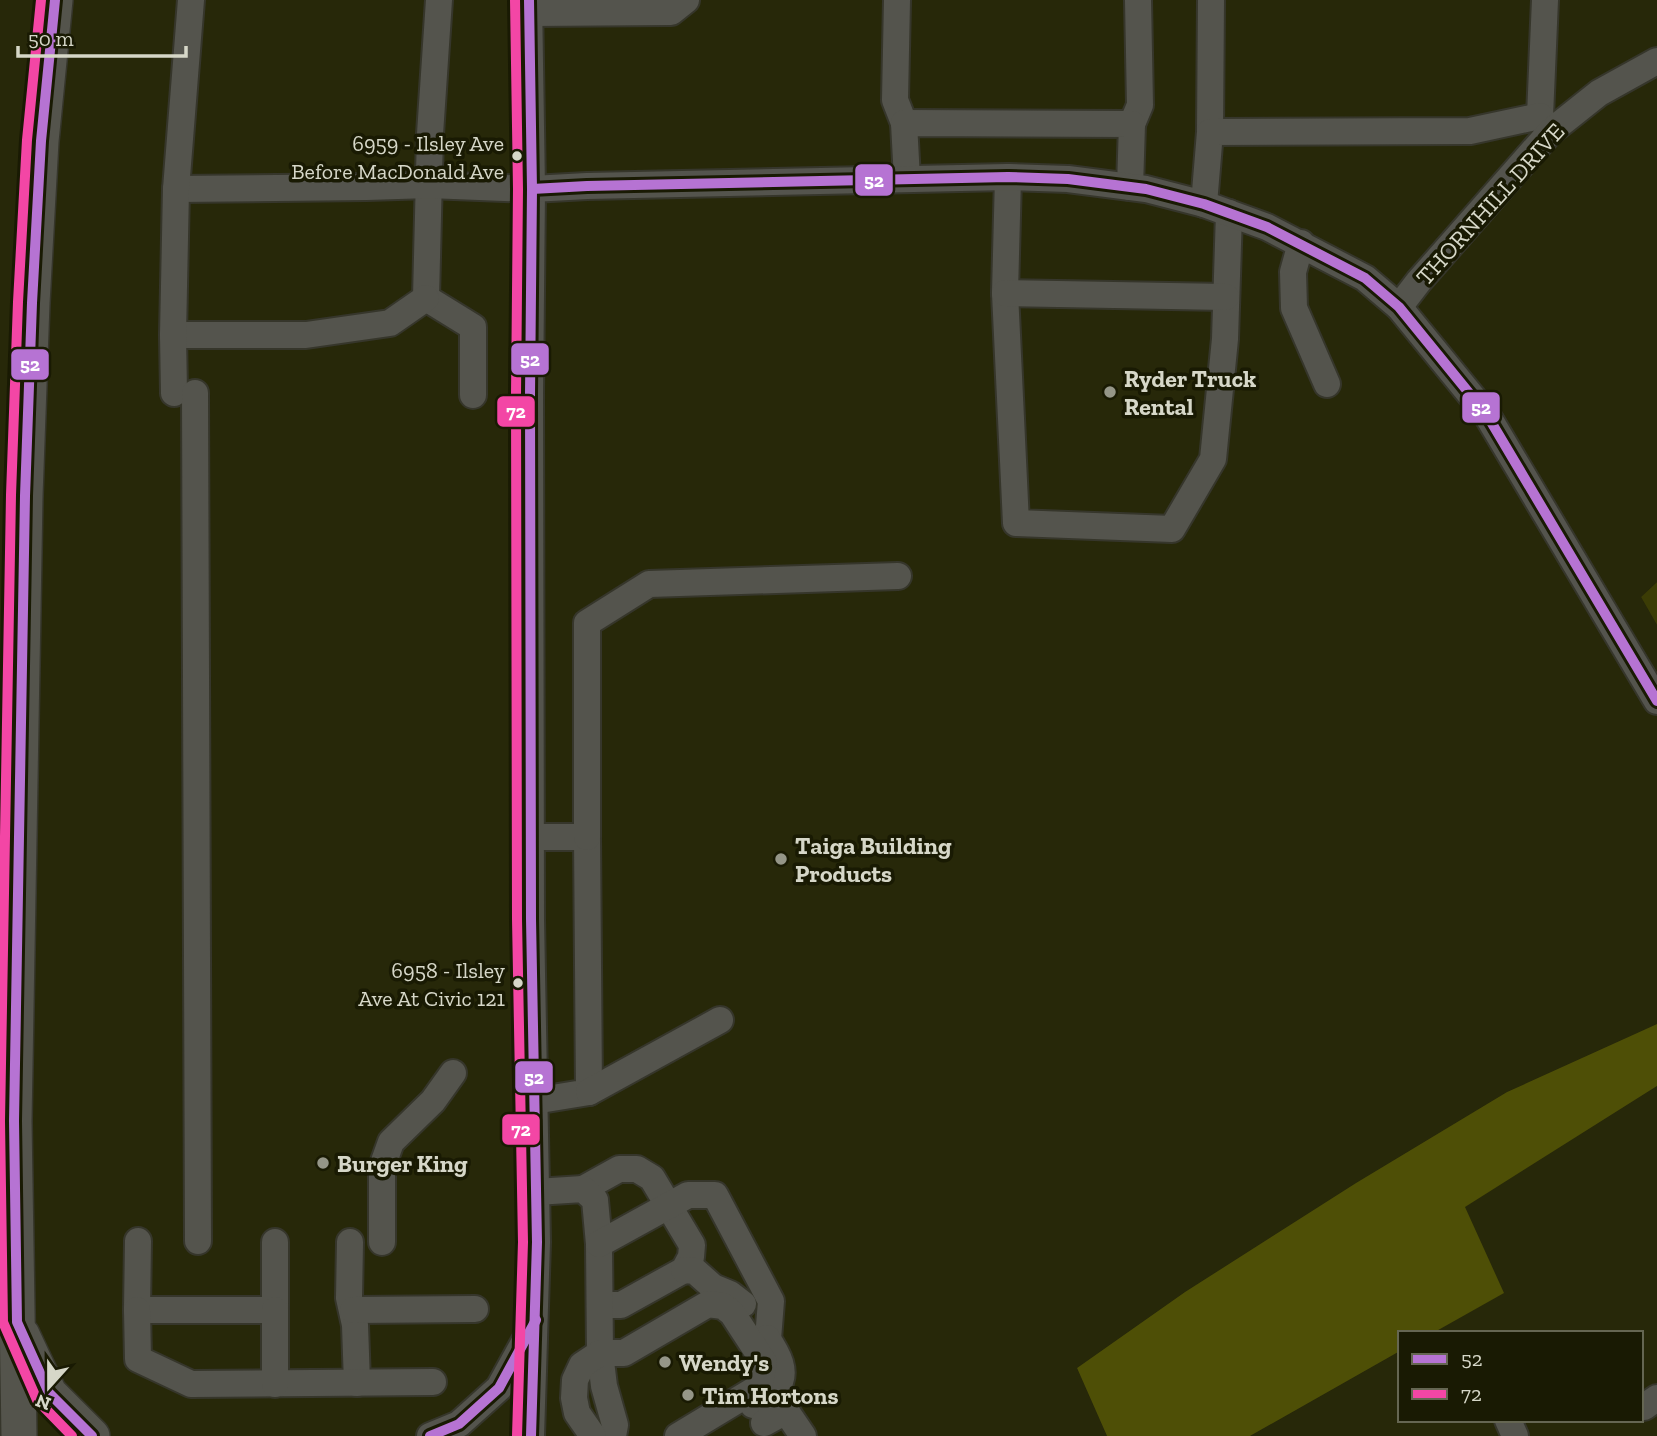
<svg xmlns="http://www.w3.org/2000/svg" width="1657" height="1436" font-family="'Zilla Slab',serif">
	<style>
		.built { fill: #272809 }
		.green { fill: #3b3c05 }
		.forest { fill: #4e4f06 }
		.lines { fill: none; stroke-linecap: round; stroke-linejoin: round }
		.minor-casing { stroke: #36362b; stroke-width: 30 }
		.major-casing { stroke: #36362b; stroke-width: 38 }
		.minor { stroke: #54544d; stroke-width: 26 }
		.major { stroke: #54544c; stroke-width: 35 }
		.bus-1-casing { stroke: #191a03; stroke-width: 16 }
		.bus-2-casing { stroke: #191a03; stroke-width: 16 }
		.bus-1 { stroke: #b673d3; stroke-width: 10 }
		.bus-2 { stroke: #f346a5; stroke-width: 10 }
		.bus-dot { fill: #d6d7c8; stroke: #191a03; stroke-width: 2.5 }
		.poi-dot { fill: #959688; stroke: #191a03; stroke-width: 2.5 }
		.labels { text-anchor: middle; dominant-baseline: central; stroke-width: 7; stroke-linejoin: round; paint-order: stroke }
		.bus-label { font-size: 22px; fill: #d6d7c8; stroke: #191a03; text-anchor: end }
		.street-label { font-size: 24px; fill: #d6d7c8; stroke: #191a03 }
		.poi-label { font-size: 24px; font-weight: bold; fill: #d6d7c8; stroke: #191a03; text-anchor: start }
		.line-badge { stroke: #191a03; stroke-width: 2.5 }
		.badge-label { font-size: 19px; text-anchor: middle; font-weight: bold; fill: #fff }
	</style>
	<rect width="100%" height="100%" fill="#1d1d10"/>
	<!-- built -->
	<g class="built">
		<path d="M0,0H1657V582L1641,597L1657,625V1024L1507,1092L1356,1183L1185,1292L1077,1368L1107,1436H0Z"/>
		<path d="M1657,1086V1436H1250L1400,1351V1420H1641V1333H1433L1503,1293L1464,1207Z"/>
	</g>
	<!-- green -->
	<path class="green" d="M1657,582V625L1641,597Z"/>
	<!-- forest -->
	<path class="forest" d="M1657,1024V1086L1465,1207L1504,1293L1433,1333H1400V1351L1250,1436H1107L1077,1368L1185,1292L1356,1183L1507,1092Z"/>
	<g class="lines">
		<defs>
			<g id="minor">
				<path d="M439,0L430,134L426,298L473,327V395"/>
				<path d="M529,0L532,189L530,395L531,919L537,1242L531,1436"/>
				<path d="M897,0L895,100L904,123"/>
				<path d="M529,13L671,12L686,0"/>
				<path d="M1540,116L1545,0"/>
				<path d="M1132,124L1140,105L1138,0"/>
				<path d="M1210,132L1211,0"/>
				<path d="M1008,177L1005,293L1016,523L1172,529L1213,459L1225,339L1229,213"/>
				<path d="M907,179L904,123L1132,124L1130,187"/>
				<path d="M176,189L367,187L429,185L532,189L587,186L1008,177L1068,179L1146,189L1204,204L1267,227L1365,278L1399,307L1487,415L1657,701"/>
				<path d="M1204,204L1210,132L1470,131L1540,116L1550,132"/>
				<path d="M1301,243L1293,272L1294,308L1327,384"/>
				<path d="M1005,293L1226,297"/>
				<path d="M1399,307L1419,281L1550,132L1599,93L1657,61"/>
				<path d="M173,335H306L390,323L426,298"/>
				<path d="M174,393L173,335L176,189L191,0"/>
				<path d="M195,393L198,1241"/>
				<path d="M531,837H587L589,1092L534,1101"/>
				<path d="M587,837V623L649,584L898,576"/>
				<path d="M589,1092L720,1020"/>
				<path d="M583,1189L619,1169H637L652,1178L692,1245L691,1257L684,1270L621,1305H600"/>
				<path d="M536,1192L583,1189L595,1200L599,1244L600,1353L604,1386L615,1425L613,1436"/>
				<path d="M138,1241L137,1310H275V1242"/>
				<path d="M350,1242L349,1298L355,1325L357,1383"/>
				<path d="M382,1242V1167L391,1142L433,1101L453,1073"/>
				<path d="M599,1244L688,1195H715L771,1301L768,1339"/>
				<path d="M684,1270L695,1271L713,1287L730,1294L743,1304"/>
				<path d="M137,1310L138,1359L191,1384L433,1382"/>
				<path d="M353,1310L475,1309"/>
				<path d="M275,1384V1310"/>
				<path d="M753,1405C760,1400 771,1395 776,1389C789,1372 777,1353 767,1338"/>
				<path d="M1644,1407L1657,1398"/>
				<path d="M1508,1420L1515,1436"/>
				<path d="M764,1423L786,1411L803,1436"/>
				<path d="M430,1436L459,1424L499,1388L532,1328"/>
				<path d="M593,1436L577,1413L574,1398L575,1380L582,1365L600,1353H624L708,1304L723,1306L732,1313L764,1362L759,1387L678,1436"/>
			</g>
			<g id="major">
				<path d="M22,1335L49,1393L92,1436"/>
				<path d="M19,1436L14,1121L25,496L32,303L41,141L55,0"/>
			</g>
		</defs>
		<!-- minor casing -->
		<use href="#minor" class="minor-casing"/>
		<!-- major casing -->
		<use href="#major" class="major-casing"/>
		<!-- minor -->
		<use href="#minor" class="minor"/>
		<!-- major -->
		<use href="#major" class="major"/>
		<defs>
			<g id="bus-1">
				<path d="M55,0L41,141L32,303L25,496L14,1121L17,1322L49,1393L92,1436"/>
				<path d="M529,0L532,189L530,395L531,919L537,1242L531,1436"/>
				<path d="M532,189L587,186L1008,177L1068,179L1146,189L1204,204L1267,227L1365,278L1399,307L1487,415L1657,701"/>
				<path d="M430,1436L459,1424L499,1388L536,1320"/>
			</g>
			<g id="bus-2">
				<path d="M41,0L27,140L18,302L11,495L0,1121L3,1322L37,1400L72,1436"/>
				<path d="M515,0L518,189L516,395L517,919L523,1242L517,1436"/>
			</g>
		</defs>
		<!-- bus-1 casing -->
		<use href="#bus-1" class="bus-1-casing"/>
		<!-- bus-2 casing -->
		<use href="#bus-2" class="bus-2-casing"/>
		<!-- bus-1 -->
		<use href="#bus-1" class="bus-1"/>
		<!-- bus-2 -->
		<use href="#bus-2" class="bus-2"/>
	</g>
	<!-- markers -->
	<g class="bus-dot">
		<circle cx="517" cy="156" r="6"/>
		<circle cx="518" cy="983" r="6"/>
	</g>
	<g class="poi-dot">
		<circle cx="1110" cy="392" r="7"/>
		<circle cx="781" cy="859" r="7"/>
		<circle cx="323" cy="1163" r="7"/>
		<circle cx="665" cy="1362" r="7"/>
		<circle cx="688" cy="1395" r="7"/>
	</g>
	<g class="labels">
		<!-- bus labels -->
		<g class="bus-label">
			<text x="504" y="143">6959 - Ilsley Ave<tspan x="504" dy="28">Before MacDonald Ave</tspan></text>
			<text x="505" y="970">6958 - Ilsley<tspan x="505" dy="28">Ave At Civic 121</tspan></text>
		</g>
		<!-- street labels -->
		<g class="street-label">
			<text transform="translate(1490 204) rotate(-48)">THORNHILL DRIVE</text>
		</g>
		<!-- poi labels -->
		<g class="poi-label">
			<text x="1124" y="378">Ryder Truck<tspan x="1124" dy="28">Rental</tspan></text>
			<text x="795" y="845">Taiga Building<tspan x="795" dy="28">Products</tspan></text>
			<text x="337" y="1163">Burger King</text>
			<text x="679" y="1362">Wendy's</text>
			<text x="702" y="1395">Tim Hortons</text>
		</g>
	</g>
	<g class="line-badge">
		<rect x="854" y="163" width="40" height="34" rx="7" fill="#b673d3"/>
		<rect x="510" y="342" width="40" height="34" rx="7" fill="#b673d3"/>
		<rect x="10" y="348" width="40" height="33" rx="7" fill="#b673d3"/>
		<rect x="1461" y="391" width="40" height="33" rx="7" fill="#b673d3"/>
		<rect x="496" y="395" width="40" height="33" rx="7" fill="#f346a5"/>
		<rect x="514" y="1060" width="40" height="34" rx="7" fill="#b673d3"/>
		<rect x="501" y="1113" width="40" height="33" rx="7" fill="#f346a5"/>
	</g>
	<g class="badge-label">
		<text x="874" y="187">52</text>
		<text x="530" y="366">52</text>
		<text x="30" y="371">52</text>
		<text x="1481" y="414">52</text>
		<text x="516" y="418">72</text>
		<text x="534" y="1084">52</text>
		<text x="521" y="1136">72</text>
	</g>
	<!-- legend -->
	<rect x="1398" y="1331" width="245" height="91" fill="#191a03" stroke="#656652" stroke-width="2"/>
	<rect x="1412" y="1354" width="35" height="10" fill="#b673d3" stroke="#656652" stroke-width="2"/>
	<text x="1461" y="1366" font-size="21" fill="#d6d7c8">52</text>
	<rect x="1412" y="1389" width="35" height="10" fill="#f346a5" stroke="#656652" stroke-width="2"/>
	<text x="1461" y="1401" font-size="21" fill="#d6d7c8">72</text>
	<!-- north arrow -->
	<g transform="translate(49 1387) rotate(201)" stroke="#191a03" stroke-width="5" paint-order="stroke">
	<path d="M0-5L12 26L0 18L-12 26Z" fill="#d6d7c8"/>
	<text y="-10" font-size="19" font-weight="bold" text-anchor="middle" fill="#d6d7c8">N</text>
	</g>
	<!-- scale -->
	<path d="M18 46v10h168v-10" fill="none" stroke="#d6d7c8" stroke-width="3.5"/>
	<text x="28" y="46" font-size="21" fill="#d6d7c8" stroke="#191a03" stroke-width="5" paint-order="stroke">50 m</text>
</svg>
